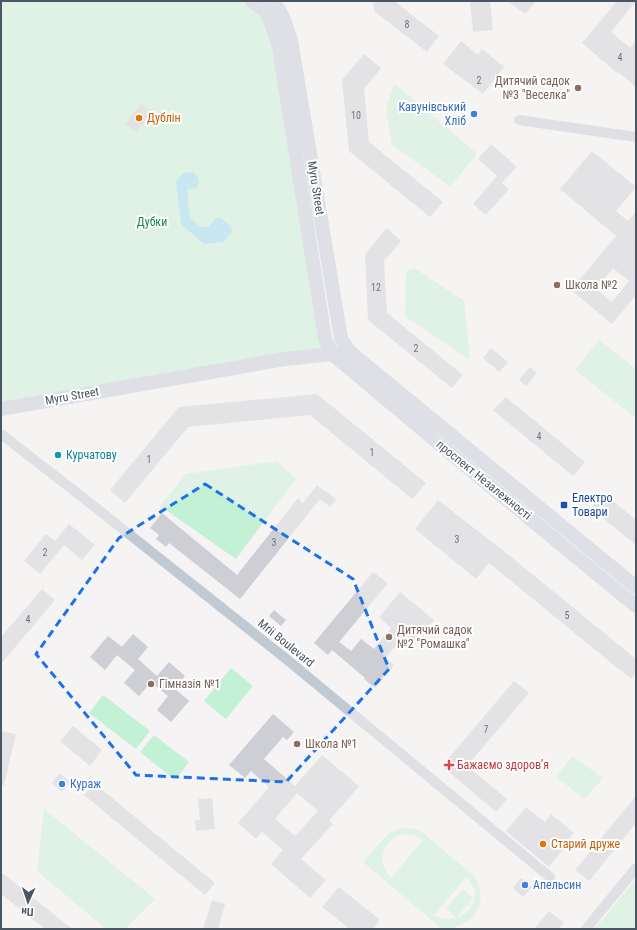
<svg xmlns="http://www.w3.org/2000/svg" width="637" height="930" font-family="'Roboto Condensed',sans-serif">
	<style>
		.green { fill: #c3f1d5; fill-rule: evenodd }
		.water { fill: #90daee }
		.building { fill: #cdcfd5; fill-rule: evenodd }
		.lines { fill: none; stroke-linecap: round; stroke-linejoin: round }
		.street { stroke: #c1cad2; stroke-width: 10 }
		.secondary { stroke: #c1cbd6; stroke-width: 14 }
		.marked { fill: none; stroke: #1a73e8; stroke-width: 3; stroke-dasharray: 8 5; stroke-linejoin: round }
		.education-dot { fill: #8d6e63; stroke: #fff; stroke-width: 1.5 }
		.shop-dot { fill: #3f7fe0; stroke: #fff; stroke-width: 1.5 }
		.food-dot { fill: #e8710a; stroke: #fff; stroke-width: 1.5 }
		.culture-dot { fill: #0f9aa8; stroke: #fff; stroke-width: 1.5 }
		.transit-dot { fill: #1a4fb4; stroke: #fff; stroke-width: 1.5 }
		.health-dot { fill: #e0444e; stroke: #fff; stroke-width: 1.5 }
		.labels { text-anchor: middle; dominant-baseline: central; stroke-width: 4; stroke-linejoin: round; paint-order: stroke }
		.number-label { font-size: 10px; fill: #6b747e }
		.education-label { font-size: 12px; fill: #785e54; stroke: #fff; text-anchor: start }
		.shop-label { font-size: 12px; fill: #366cbe; stroke: #fff; text-anchor: start }
		.food-label { font-size: 12px; fill: #c56008; stroke: #fff; text-anchor: start }
		.street-label { font-size: 12px; fill: #4a5661; stroke: #fff }
		.park-label { font-size: 12px; fill: #17864f; stroke: #fff }
		.culture-label { font-size: 12px; fill: #0d838f; stroke: #fff; text-anchor: start }
		.transit-label { font-size: 12px; fill: #164399; stroke: #fff; text-anchor: start }
		.health-label { font-size: 12px; fill: #be3a42; stroke: #fff; text-anchor: start }
	</style>
	<rect width="100%" height="100%" fill="#f5f3f3"/>
	<!-- green -->
	<g class="green">
		<path d="M1,1H242L262,17L270,33L325,348L1,402Z"/>
		<path d="M394,83L477,154L450,186L392,145L386,108Z"/>
		<path d="M414,268L464,301L470,360L405,316L406,272Z"/>
		<path d="M599,340L636,369V418L575,370Z"/>
		<path d="M277,461L296,479L236,559L160,506L186,474Z"/>
		<path d="M231,668L253,686L226,719L204,701Z"/>
		<path d="M103,695L150,731L136,749L89,713Z"/>
		<path d="M154,735L189,762L175,780L140,752Z"/>
		<path d="M572,756L603,778L585,799L556,777Z"/>
		<path d="M44,809L155,899L125,929H106L37,871Z"/>
		<path d="M401,828L415,829L422,832L475,877C484,893 483,912 466,922C461,925 456,925 452,929H442L363,862L388,834ZM402,834L413,835L423,840L391,878C376,863 382,840 402,834ZM466,877C490,899 461,930 434,915Z"/>
		<path d="M636,879V929H595Z"/>
		<path d="M463,889L473,898L456,918L446,909Z"/>
	</g>
	<!-- water -->
	<path class="water" d="M193,172L198,177L199,183L196,188L187,189L190,218L201,227H208L216,218H221L231,226L232,232L223,242L204,244L181,224L176,181L183,173Z"/>
	<!-- building -->
	<g class="building">
		<path d="M373,1H394L439,36L427,52L374,11Z"/>
		<path d="M470,1H490L493,30L473,32Z"/>
		<path d="M508,1H536L525,14Z"/>
		<path d="M617,1H636L611,32L630,48L636,41V87L618,72L617,73L582,43Z"/>
		<path d="M461,41L478,55L482,49L504,67L483,94L443,64Z"/>
		<path d="M364,54L381,68L364,89L369,142L443,202L430,217L349,151L342,80Z"/>
		<path d="M141,104L152,113L136,132L125,124Z"/>
		<path d="M491,144L517,167L502,183L509,189L486,215L473,204L497,176L478,159Z"/>
		<path d="M592,151L636,187L616,211L628,221L636,212V295L612,324L571,290L616,236L560,189ZM613,268L629,281L612,302L596,289Z"/>
		<path d="M387,228L401,241L384,261L387,313L463,375L452,388L368,320L365,254Z"/>
		<path d="M491,348L508,362L499,372L483,358Z"/>
		<path d="M530,367L537,373L526,386L519,380Z"/>
		<path d="M317,394L426,483L412,499L310,415L188,427L125,503L110,490L179,407Z"/>
		<path d="M506,397L585,462L573,476L493,410Z"/>
		<path d="M317,485L336,499L330,507L320,499L240,599L169,543L166,547L156,539L159,535L150,528L162,513L237,575L298,498L303,503Z"/>
		<path d="M603,493L636,520V545L591,508Z"/>
		<path d="M438,500L510,556L636,659V673L631,679L489,563L476,579L415,529Z"/>
		<path d="M69,524L95,545L82,560L64,545L40,574L24,561L46,534L55,541Z"/>
		<path d="M373,572L388,583L339,642L351,651L361,639L374,649L391,628L379,617L400,592L434,620L415,643L405,635L385,658L394,665L375,688L364,679L365,678L332,650L328,655L314,643Z"/>
		<path d="M42,589L55,600L1,664V637Z"/>
		<path d="M274,610L286,620L281,626L269,616Z"/>
		<path d="M133,634L148,647L138,659L157,676L169,662L185,676L174,688L189,701L171,722L157,710L168,696L151,682L139,696L124,683L135,670L117,655L105,670L90,657L108,636L122,647Z"/>
		<path d="M514,681L529,693L467,766L507,799L496,812L442,766Z"/>
		<path d="M273,714L294,732L287,740L283,737L264,759L295,786L322,755L359,786L329,821L333,824L301,859L326,880L310,898L271,864L283,850L262,832L256,839L238,823L269,787L251,771L245,778L229,765ZM297,793L318,811L295,836L275,819Z"/>
		<path d="M73,726L102,750L90,766L60,741Z"/>
		<path d="M1,731L16,734L4,785H1Z"/>
		<path d="M60,773L70,782L62,792L52,783Z"/>
		<path d="M94,783L215,883L205,895L84,795Z"/>
		<path d="M636,796V823L589,881L575,870Z"/>
		<path d="M212,798L215,829L196,831L195,820H200L198,799Z"/>
		<path d="M526,807L545,822L551,814L574,833L567,841L569,842L549,867L506,831Z"/>
		<path d="M1,872L72,929H45L1,894Z"/>
		<path d="M521,878L532,887L523,897L513,888Z"/>
		<path d="M339,887L380,920L373,929H350L322,907Z"/>
		<path d="M212,900L225,904L218,929H203Z"/>
		<path d="M549,911L564,923L559,929H534Z"/>
	</g>
	<g class="lines">
		<!-- street -->
		<g class="street">
			<path d="M519,120L636,137"/>
			<path d="M1,434L81,496L285,658L550,877"/>
			<path d="M586,929L636,868"/>
		</g>
		<!-- secondary -->
		<g class="secondary">
			<path d="M252,1L267,13L278,42L324,332L325,339L332,354L461,462L636,606"/>
			<path d="M272,1C283,12 286,26 291,40L341,339L350,352L636,587"/>
			<path d="M1,409L285,359L342,353"/>
		</g>
	</g>
	<!-- marked area -->
	<path d="M0 0H637V930H0ZM205,484L353,579L389,669L286,782L136,775L36,654L119,538Z" fill="#f5f3f3" fill-opacity=".55" fill-rule="evenodd"/>
	<path class="marked" d="M205,484L353,579L389,669L286,782L136,775L36,654L119,538Z"/>
	<!-- markers -->
	<g class="education-dot">
		<circle cx="578" cy="88" r="4"/>
		<circle cx="557" cy="285" r="4"/>
		<circle cx="389" cy="637" r="4"/>
		<circle cx="151" cy="684" r="4"/>
		<circle cx="297" cy="744" r="4"/>
	</g>
	<g class="shop-dot">
		<circle cx="474" cy="114" r="4"/>
		<circle cx="62" cy="784" r="4"/>
		<circle cx="525" cy="885" r="4"/>
	</g>
	<g class="food-dot">
		<circle cx="139" cy="118" r="4"/>
		<circle cx="543" cy="844" r="4"/>
	</g>
	<circle class="culture-dot" cx="58" cy="455" r="4"/>
	<rect class="transit-dot" x="560" y="501" width="8" height="8" rx="2"/>
	<path class="health-dot" d="M447 759h4v4h4v4h-4v4h-4v-4h-4v-4h4z"/>
	<g class="labels">
		<!-- number labels -->
		<g class="number-label">
			<text x="407" y="24">8</text>
			<text x="620" y="57">4</text>
			<text x="479" y="80">2</text>
			<text x="356" y="115">10</text>
			<text x="376" y="287">12</text>
			<text x="416" y="348">2</text>
			<text x="539" y="436">4</text>
			<text x="372" y="452">1</text>
			<text x="149" y="459">1</text>
			<text x="457" y="539">3</text>
			<text x="274" y="542">3</text>
			<text x="45" y="552">2</text>
			<text x="567" y="615">5</text>
			<text x="28" y="619">4</text>
			<text x="486" y="729">7</text>
		</g>
		<!-- education labels -->
		<g class="education-label">
			<text x="570" y="81" text-anchor="end">Дитячий садок<tspan x="570" dy="14">№3 "Веселка"</tspan></text>
			<text x="565" y="285">Школа №2</text>
			<text x="397" y="630">Дитячий садок<tspan x="397" dy="14">№2 "Ромашка"</tspan></text>
			<text x="159" y="684">Гімназія №1</text>
			<text x="305" y="744">Школа №1</text>
		</g>
		<!-- shop labels -->
		<g class="shop-label">
			<text x="466" y="107" text-anchor="end">Кавунівський<tspan x="466" dy="14">Хліб</tspan></text>
			<text x="70" y="784">Кураж</text>
			<text x="533" y="885">Апельсин</text>
		</g>
		<!-- food labels -->
		<g class="food-label">
			<text x="147" y="118">Дублін</text>
			<text x="551" y="844">Старий друже</text>
		</g>
		<!-- street labels -->
		<g class="street-label">
			<text transform="translate(316 188) rotate(81)">Myru Street</text>
			<text transform="translate(72 396) rotate(-10)">Myru Street</text>
			<text transform="translate(484 480) rotate(39)">проспект Незалежності</text>
			<text transform="translate(286 643) rotate(39)">Mrii Boulevard</text>
		</g>
		<!-- park labels -->
		<g class="park-label">
			<text x="152" y="222">Дубки</text>
		</g>
		<!-- culture labels -->
		<g class="culture-label">
			<text x="66" y="455">Курчатову</text>
		</g>
		<!-- transit labels -->
		<g class="transit-label">
			<text x="572" y="498">Електро<tspan x="572" dy="14">Товари</tspan></text>
		</g>
		<!-- health labels -->
		<g class="health-label">
			<text x="457" y="765">Бажаємо здоровʼя</text>
		</g>
	</g>
	<!-- border -->
	<rect width="637" height="930" fill="none" stroke="#4a5661" stroke-width="4"/>
	<!-- north arrow -->
	<g transform="translate(28 902) rotate(183)" stroke="#ffffff" stroke-width="3" paint-order="stroke">
	<path d="M0-3L7 15L0 10L-7 15Z" fill="#4a5661"/>
	<text y="-6" font-size="11" font-weight="bold" text-anchor="middle" fill="#4a5661">Пн</text>
	</g>
</svg>
